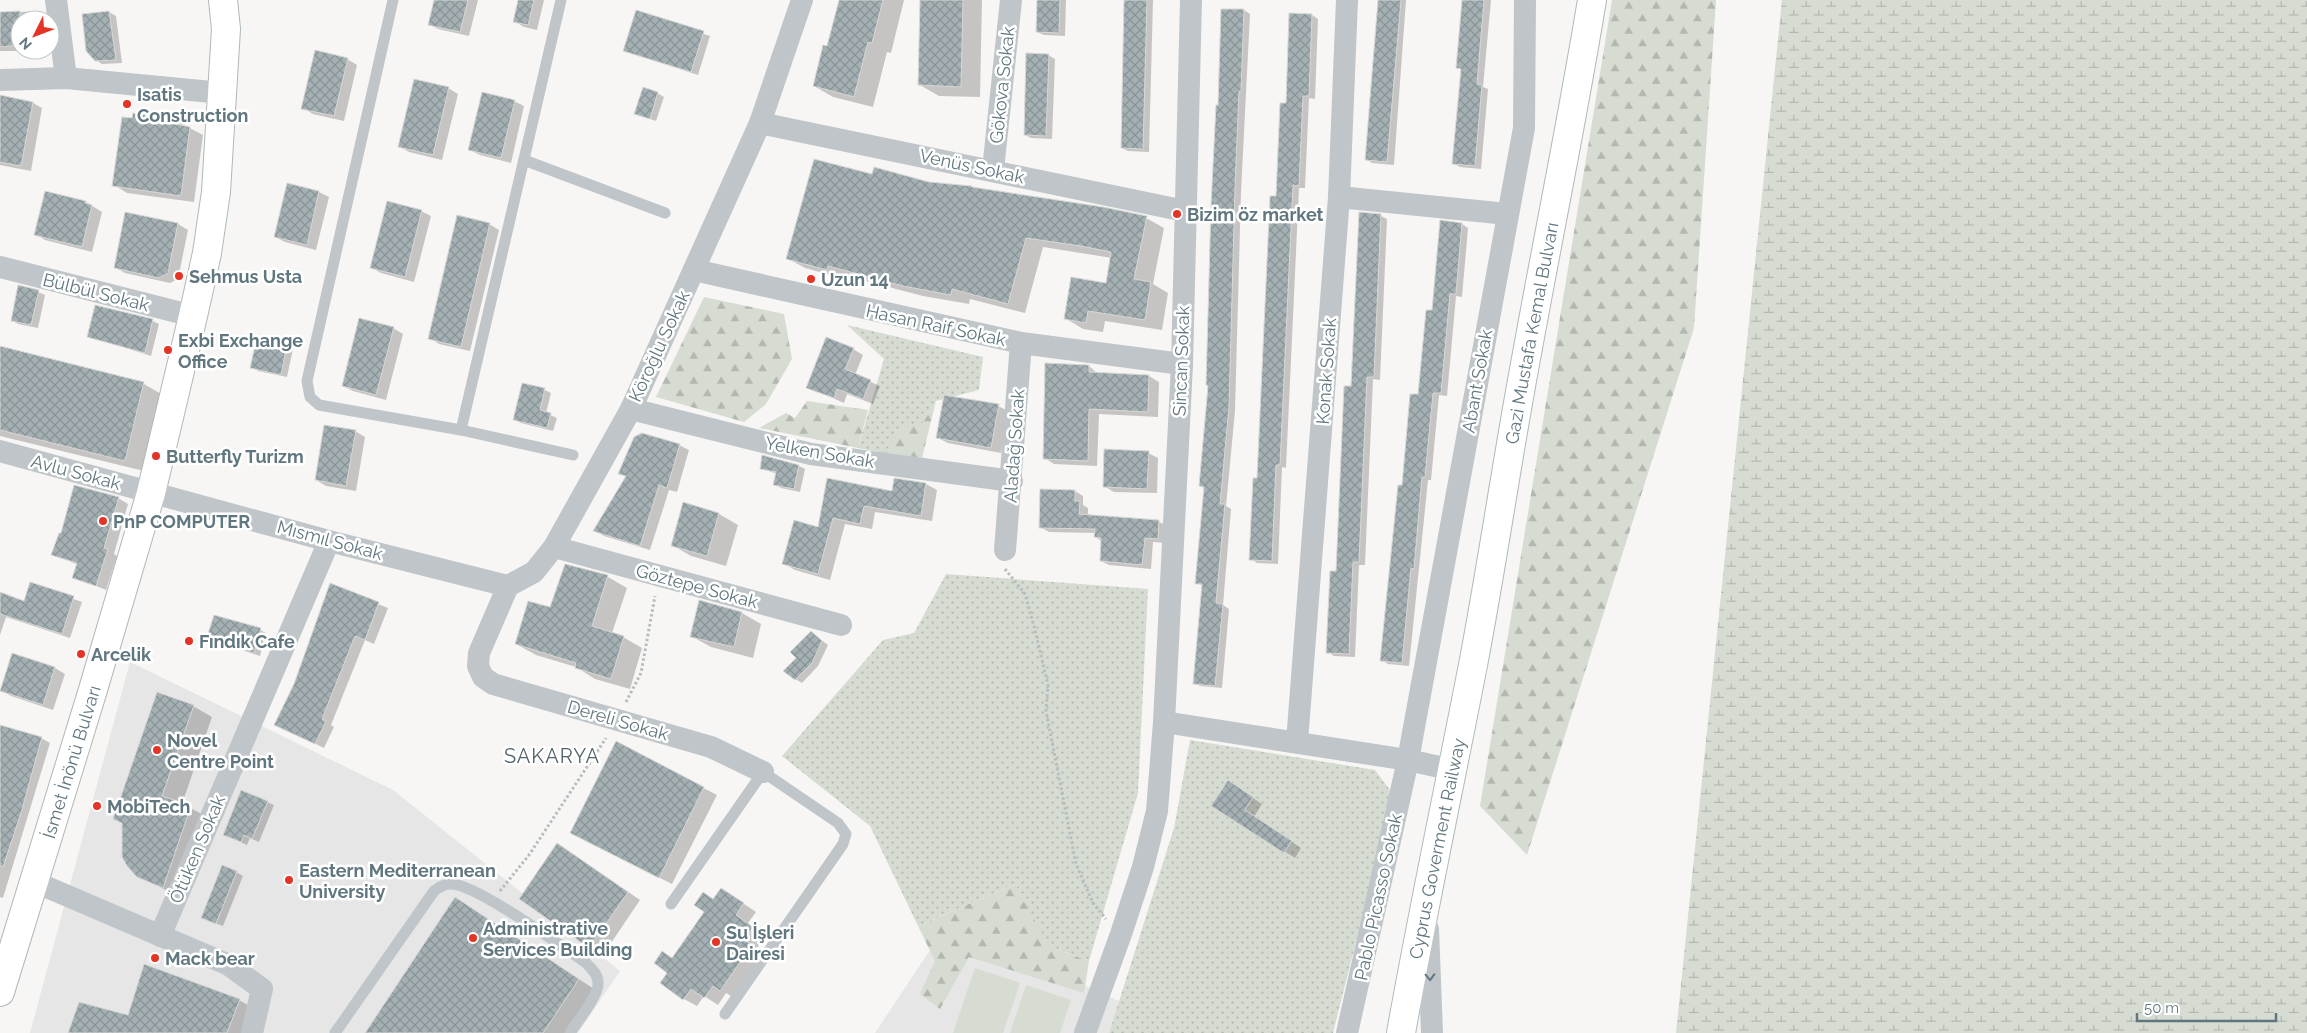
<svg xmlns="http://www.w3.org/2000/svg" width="2307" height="1033" font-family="Raleway,sans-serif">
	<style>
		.built { fill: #e5e6e5 }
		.grass { fill: url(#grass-dots) }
		.forest { fill: url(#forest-firs) }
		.wetland { fill: url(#wetland-marsh) }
		.garden { fill: #d7dcd3 }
		.shadow { fill: #0003 }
		.building { fill: url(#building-cross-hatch); stroke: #d8d8d6 }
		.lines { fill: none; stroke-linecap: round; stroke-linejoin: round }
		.secondary-casing { stroke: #afb8bb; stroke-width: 30 }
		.primary-casing { stroke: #b1b8ba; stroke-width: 30 }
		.path { stroke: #b7bcbe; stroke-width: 3; stroke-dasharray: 2.5 2.5; stroke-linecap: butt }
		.lane { stroke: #bfc5c8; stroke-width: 11 }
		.street { stroke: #bfc5c8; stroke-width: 22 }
		.secondary { stroke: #fff; stroke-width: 28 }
		.primary { stroke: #fff; stroke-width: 28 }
		.oneway { stroke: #61777f }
		.poi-dot { fill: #e53425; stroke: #fff; stroke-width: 2 }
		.labels { text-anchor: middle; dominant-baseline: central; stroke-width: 5; stroke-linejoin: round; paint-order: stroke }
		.street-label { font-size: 18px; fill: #61777f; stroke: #fff }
		.poi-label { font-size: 18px; font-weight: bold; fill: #61777f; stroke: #fff; text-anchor: start }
		.quarter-label { font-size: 20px; letter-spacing: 1px; fill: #53646a; stroke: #fff }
	</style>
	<defs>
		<pattern id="grass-dots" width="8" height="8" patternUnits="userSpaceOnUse" patternTransform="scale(1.25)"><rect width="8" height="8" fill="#d7dcd3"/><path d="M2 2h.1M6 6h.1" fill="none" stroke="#b2b7b0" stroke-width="1.8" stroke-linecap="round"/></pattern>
		<pattern id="forest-firs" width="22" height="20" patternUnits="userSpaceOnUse" patternTransform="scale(1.25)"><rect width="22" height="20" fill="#d7dcd3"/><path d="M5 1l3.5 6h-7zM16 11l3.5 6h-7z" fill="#b2b7b0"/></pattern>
		<pattern id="wetland-marsh" width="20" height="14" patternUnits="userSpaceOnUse" patternTransform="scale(1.25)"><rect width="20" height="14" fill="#d7dcd3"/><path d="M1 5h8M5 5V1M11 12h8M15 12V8" fill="none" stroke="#b2b7b0"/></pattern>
		<pattern id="building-cross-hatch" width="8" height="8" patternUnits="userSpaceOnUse" patternTransform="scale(1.25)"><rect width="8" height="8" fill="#a4b0b3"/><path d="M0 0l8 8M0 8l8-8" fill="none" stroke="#899497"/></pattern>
	</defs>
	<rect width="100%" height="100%" fill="#f7f6f4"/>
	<!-- built -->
	<g class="built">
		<path d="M130,662L393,790L620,971L578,1033H30Z"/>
		<path d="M948,923L1189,1033H875Z"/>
	</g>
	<!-- grass -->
	<g class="grass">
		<path d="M847,325L983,357L979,390L936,401L921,426L885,453L858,448L884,359Z"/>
		<path d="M946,574L1148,589L1138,793L1089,961L1055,949L1044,939L1015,884L918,926L870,826L782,756L883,640L914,633Z"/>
		<path d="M1190,740L1375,770L1393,794L1333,1033H1109L1174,828Z"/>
	</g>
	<!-- forest -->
	<g class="forest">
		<path d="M1612,0H1716L1694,328L1527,855L1480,806Z"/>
		<path d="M704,297L784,314L792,359L766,404L744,422L656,397Z"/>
		<path d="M807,401L868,410L858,448L759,428L786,413L795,418Z"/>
		<path d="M936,401L922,458L885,453L901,427L921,426Z"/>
		<path d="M1015,884L1045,939L1055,949L1089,961L1084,993L969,957L940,1009L920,994L935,961L918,926Z"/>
	</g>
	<!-- wetland -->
	<path class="wetland" d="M1782,0H2307V1033H1676Z"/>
	<!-- garden -->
	<g class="garden">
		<path d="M975,968L1020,983L1003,1033H953Z"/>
		<path d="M1026,985L1071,1000L1060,1033H1010Z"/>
	</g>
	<!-- shadow -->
	<g class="shadow">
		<path d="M435,0H478L469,36L438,29L429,24Z"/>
		<path d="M520,0H544L537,30L524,27L514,21Z"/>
		<path d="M840,0H904L891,53L887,52L873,107L833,97L814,86L828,47Z"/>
		<path d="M922,0H982L980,97L939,96L920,85Z"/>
		<path d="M1038,0H1066L1065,36L1044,35L1037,32Z"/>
		<path d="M1126,0H1153L1149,152L1128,151L1122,148Z"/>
		<path d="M1379,0H1406L1394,165L1372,163L1366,159Z"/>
		<path d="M1463,0H1491L1483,87L1488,89L1481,169L1460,167L1453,163L1462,70L1457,67Z"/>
		<path d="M1244,10L1250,14L1241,192L1235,411L1226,506L1231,509L1223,605L1229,609L1222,688L1200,686L1194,683L1203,586L1197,583L1205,488L1200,486L1209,386L1219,106Z"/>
		<path d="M40,11L50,16V20H20V50H50V22L52,52L26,54L21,51H0V13Z"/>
		<path d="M109,12L116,16L122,63L102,64L96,60Z"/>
		<path d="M636,12L710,36L698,75L624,51Z"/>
		<path d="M1312,15L1318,19L1315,99L1309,98L1305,188H1299L1286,468L1282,467L1278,564L1257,563L1251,559L1259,479L1277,197L1287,104Z"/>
		<path d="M1048,55L1055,59L1052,139L1031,138L1025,135Z"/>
		<path d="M347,59L357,65L344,121L313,114L303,108Z"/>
		<path d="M448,88L458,94L442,160L409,152L399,146Z"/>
		<path d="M657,93L664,97L656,121L636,114Z"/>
		<path d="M0,97L33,103L42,108L31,171L0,165Z"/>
		<path d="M514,101L524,106L511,163L480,155L470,150Z"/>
		<path d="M176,121L203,135L194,202L127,193L114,185Z"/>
		<path d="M873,175L972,187L976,189L1146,218L1164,228L1153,284L1168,293L1162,330L1105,321L1103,332L1083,329L1065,318L1108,285L1112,258L1043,247L1025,313L970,299L969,304L923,296L846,276L845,279L805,268L787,258Z"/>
		<path d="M288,184L319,192L329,197L316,250L285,242L275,237Z"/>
		<path d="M86,202L102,212L92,252L45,240L36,234Z"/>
		<path d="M421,211L431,216L414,282L381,273L372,268Z"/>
		<path d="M126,213L178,224L188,230L178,279L170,283L125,273L115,267Z"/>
		<path d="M1360,214L1381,216L1387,219L1380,380L1373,379L1365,565H1359L1355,657L1334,656L1328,652L1337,572L1352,388Z"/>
		<path d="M489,224L499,230L470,351L439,344L430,338Z"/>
		<path d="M1462,224L1468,228L1462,297L1456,296L1447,396L1439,395L1431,480H1428L1409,666L1388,664L1381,660L1403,486L1433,312Z"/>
		<path d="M38,292L45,295L38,328L18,324L12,320Z"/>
		<path d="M96,306L153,321L159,324L151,356L88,336Z"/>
		<path d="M393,328L403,334L386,400L353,391L343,386Z"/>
		<path d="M258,339L287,345L293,349L287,377L258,371L252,367Z"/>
		<path d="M0,348L144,384L163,395L144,471L0,436Z"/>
		<path d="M853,349L863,355L855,375L880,386L873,404L847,394L844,403L808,387Z"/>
		<path d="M1089,366L1098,374L1149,376L1159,382L1158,417L1099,414L1097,466L1054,464L1045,458Z"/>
		<path d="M545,390L551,393L546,413L557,418L553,431L521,423L514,419Z"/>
		<path d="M998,406L1008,411L1001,453L948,443L938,438Z"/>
		<path d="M355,431L365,437L356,491L326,486L316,480Z"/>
		<path d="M679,445L689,450L677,492L669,490L650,550L604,536L595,530L626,477L620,473Z"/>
		<path d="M1148,453L1158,458L1157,493L1114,492L1104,486Z"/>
		<path d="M799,466L805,469L800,492L781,488L775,484L777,474L761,468Z"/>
		<path d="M828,479L893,492L926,484L937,490L932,521L875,512L872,529L845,524L830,580L795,570L783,563L819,528Z"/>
		<path d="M1075,491L1083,496V505L1088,508V516L1159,522L1168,526L1166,543L1153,542L1151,569L1109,565L1101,561L1102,541L1095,537L1096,533L1049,532L1040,527Z"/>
		<path d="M118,498L128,504L114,554L117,556L106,590L74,577L78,565L53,554Z"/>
		<path d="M684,504L719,514L738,525L726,566L691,556L672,545Z"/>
		<path d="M566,565L608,577L627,588L612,633L623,637L642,648L630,689L595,679L576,667L536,655L516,644L551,609Z"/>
		<path d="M31,584L82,602L70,638L6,617L0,635V594L25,602Z"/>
		<path d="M331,585L388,608L374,644L365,640L331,725L334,727L324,748L285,729L295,684Z"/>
		<path d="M700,602L742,613L761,624L753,658L711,647L691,636Z"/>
		<path d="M260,630L266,633L260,656L208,639Z"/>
		<path d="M811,632L828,645L818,666L802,683L795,679L797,658Z"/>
		<path d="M13,654L55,668L65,674L53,710L11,696L1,690Z"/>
		<path d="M193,706L212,717L182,804L210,818L182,898L138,876L123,824L114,819Z"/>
		<path d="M0,726L41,738L50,743L3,898L0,897Z"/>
		<path d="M616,743L717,795L672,884L584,840Z"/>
		<path d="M1238,788L1262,804L1254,817L1301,848L1295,858L1213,806Z"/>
		<path d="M267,802L274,805L259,842L250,838L247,845L225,835Z"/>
		<path d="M558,844L640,900L603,955L520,898Z"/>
		<path d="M236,872L243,876L223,926L209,921Z"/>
		<path d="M734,897L756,912L748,923L765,936L757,948L765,953L734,998L726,993L718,1005L704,996L697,1006L684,999L669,972L673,959L714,900Z"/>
		<path d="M456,898L597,991L569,1033H370Z"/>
		<path d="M239,1000L266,1015L259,1033H69L128,1017Z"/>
	</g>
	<!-- building -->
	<g class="building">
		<path d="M434,0H468L460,32L428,25Z"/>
		<path d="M518,0H534L528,25L513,22Z"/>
		<path d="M839,0H883L872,43L868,42L854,97L813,86L823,45L827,46Z"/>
		<path d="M920,0H963L961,87L918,85Z"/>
		<path d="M1037,0H1060L1059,33L1036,32Z"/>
		<path d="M1124,0H1147L1143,149L1121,148Z"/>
		<path d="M1378,0H1401L1387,162L1365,160Z"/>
		<path d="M1462,0H1484L1477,84L1482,85L1475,166L1452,164L1461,69L1456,68Z"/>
		<path d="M1221,9H1244L1241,91H1239L1235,188L1229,407L1220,504H1225L1216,603L1223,604L1215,686L1193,684L1202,584H1195L1204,487L1199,486L1208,386L1206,385L1211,206L1216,105H1218Z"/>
		<path d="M636,10L704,31L691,72L623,51Z"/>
		<path d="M20,11V45L0,47V12Z"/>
		<path d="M109,11L116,60L95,61L86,51L82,14Z"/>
		<path d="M1289,13L1312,14L1309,96H1303L1299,186L1293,185L1280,465H1276L1272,561L1249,560L1253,478H1257L1270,196H1276L1280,103H1286Z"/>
		<path d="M315,50L348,58L334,116L301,109Z"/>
		<path d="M1026,53L1049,54L1046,136L1024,135Z"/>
		<path d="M414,79L449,87L433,155L398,147Z"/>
		<path d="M643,87L658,92L650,119L634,114Z"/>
		<path d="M482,92L515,100L501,158L468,150Z"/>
		<path d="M0,95L33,102L21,166L0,162Z"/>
		<path d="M133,113L177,120L176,124L190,127L181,196L112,186L122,117L132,118Z"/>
		<path d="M814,159L872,174L874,167L929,182L972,186V187L1103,207L1147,216L1134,279L1151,282L1145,320L1088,311L1086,323L1064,319L1071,277L1106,283L1111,252L1081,246L1026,238L1008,304L952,289L951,295L903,286L828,266L827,270L786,259Z"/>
		<path d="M287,183L319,191L307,245L274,237Z"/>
		<path d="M45,191L86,201L85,203L92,205L82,247L34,235Z"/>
		<path d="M387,201L422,210L405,277L370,268Z"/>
		<path d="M125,212L178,223L168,273L159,278L114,268Z"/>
		<path d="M1359,212L1381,214L1374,377H1367L1359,562H1353L1349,654L1326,653L1330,571H1336L1344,386H1351Z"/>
		<path d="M457,215L490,223L461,347L428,339Z"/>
		<path d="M1440,220L1462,223L1456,294H1450L1441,393H1433L1425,477H1422L1414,569L1411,568L1402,663L1380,661L1398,485H1402L1410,394H1418L1426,310H1432Z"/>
		<path d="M18,285L39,290L31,325L11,321Z"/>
		<path d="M95,305L153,319L145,353L87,337Z"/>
		<path d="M359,318L394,327L376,395L342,386Z"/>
		<path d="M257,337L287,344L281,375L250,368Z"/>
		<path d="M826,337L854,348L845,369L871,380L863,399L837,389L834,398L806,388Z"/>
		<path d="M0,346L144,382L125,461L0,430Z"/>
		<path d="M1045,363L1089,365V372L1149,375L1148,412L1089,409L1088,461L1043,459Z"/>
		<path d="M522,383L545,388L540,410L551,413L547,428L513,420Z"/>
		<path d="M944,395L999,404L991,448L936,438Z"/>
		<path d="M324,425L356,430L346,486L315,480Z"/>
		<path d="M642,433L680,444L667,488L659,485L640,546L593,531L626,476L618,474L634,437Z"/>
		<path d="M1104,449L1149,451L1147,489L1103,487Z"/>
		<path d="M762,455L799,465L794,489L773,485L776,472L760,469Z"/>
		<path d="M827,478L892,491L894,478L926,483L921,516L864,506L860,524L833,518L818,574L782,564L794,520L818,527Z"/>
		<path d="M74,485L119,497L104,548L108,549L96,586L72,578L77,563L51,555L59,533H61Z"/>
		<path d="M1040,489L1075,490V501H1080L1079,514L1159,520L1158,539L1145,538L1142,565L1100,561L1101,538L1094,537L1095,529L1039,528Z"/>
		<path d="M683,502L719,513L707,556L671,546Z"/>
		<path d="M565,564L608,575L592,626L624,636L611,679L575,668L576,663L515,644L528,601L550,607Z"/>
		<path d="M30,582L74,596L62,634L0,614V592L24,601Z"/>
		<path d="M330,583L379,602L365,640L355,636L322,719L326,721L315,744L274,725L294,684Z"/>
		<path d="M699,600L742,612L734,647L690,637Z"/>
		<path d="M214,615L261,628L254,653L206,640Z"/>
		<path d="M811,631L822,641L812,663L795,680L783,671L796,658L790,652Z"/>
		<path d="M12,653L55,667L43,705L0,691Z"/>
		<path d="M157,692L194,705L162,796L191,806L163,888L137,877L127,866L122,857V823L113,819Z"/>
		<path d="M0,725L42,737L21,813L3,867L0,866Z"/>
		<path d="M616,741L704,787L659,878L570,833Z"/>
		<path d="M1228,780L1253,797L1245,810L1292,841L1284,853L1211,806Z"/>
		<path d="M241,790L268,801L252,839L244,835L241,842L223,835Z"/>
		<path d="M557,843L628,892L589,948L519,899Z"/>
		<path d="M222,865L237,871L216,924L201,918Z"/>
		<path d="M721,888L744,903L736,915L753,927L744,940L752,945L720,991L713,986L704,998L691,989L683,1000L660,983L667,973L654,963L662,951L672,958L704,912L694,905L703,892L713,899Z"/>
		<path d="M455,897L579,979L543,1033H365Z"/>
		<path d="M144,964L240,999L227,1033H68L79,1002L128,1015Z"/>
	</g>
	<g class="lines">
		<defs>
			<g id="secondary">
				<path id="s1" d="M1401,1033C1423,910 1449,788 1473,665C1493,560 1508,453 1528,348C1549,232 1573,116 1592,0"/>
			</g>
			<g id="primary">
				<path id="s2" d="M0,992L92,693L151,493L193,316L207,253L216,192L226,29L223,0"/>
			</g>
		</defs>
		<!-- secondary casing -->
		<use href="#secondary" class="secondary-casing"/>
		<!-- primary casing -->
		<use href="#primary" class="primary-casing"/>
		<!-- path -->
		<g class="path">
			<path d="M1005,569L1025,594L1034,626L1048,685L1046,711L1076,864L1093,903L1106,919"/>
			<path d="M626,702L641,673L655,596"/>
			<path d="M500,891L529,855L606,738"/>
		</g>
		<!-- lane -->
		<g class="lane">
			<path d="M393,0L307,381L310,397L319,405L461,430L573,455"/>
			<path d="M524,160L665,213"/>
			<path d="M461,430L561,0"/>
			<path d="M671,904L763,772L838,823L846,834L843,844L725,1014"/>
			<path d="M335,1033L434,891C439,887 444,884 451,884C476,884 561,946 585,962C591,968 598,974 598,982C600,994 577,1022 570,1033"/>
		</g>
		<!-- street -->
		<g class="street">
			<path d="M56,0L66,78"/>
			<path d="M0,80L66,78L222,93"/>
			<path d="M760,123L1185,211"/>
			<path d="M993,170L1011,0"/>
			<path d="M1339,197L1507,214"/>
			<path d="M0,267L193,316"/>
			<path d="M694,270L1021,343L1182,364"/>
			<path d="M631,409L811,454L1012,481"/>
			<path d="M0,451L329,541L508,586"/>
			<path d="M554,547L841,625"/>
			<path d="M1005,550L1021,343"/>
			<path d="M1164,722L1408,760L1453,770"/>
			<path d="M1297,742L1339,197L1347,0"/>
			<path d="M763,772L711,747L493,684L483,677L478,666L479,653L508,586L534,572L554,547L631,409L760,123L802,0"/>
			<path d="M35,882L229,965L262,989L252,1033"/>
			<path d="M1428,929L1432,1033"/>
			<path d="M160,936L329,541"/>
			<path d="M1085,1033L1121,934L1143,867L1157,811L1164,722L1182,364L1191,0"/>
			<path d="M1347,1033L1408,760L1524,128L1525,0"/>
		</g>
		<!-- secondary -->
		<use href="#secondary" class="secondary"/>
		<!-- primary -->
		<use href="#primary" class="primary"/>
	</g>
	<!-- one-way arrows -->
	<defs><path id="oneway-chevron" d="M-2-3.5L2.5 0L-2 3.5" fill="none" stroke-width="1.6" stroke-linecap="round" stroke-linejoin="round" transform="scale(1.25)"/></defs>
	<use class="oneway" href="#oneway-chevron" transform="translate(1430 977) rotate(88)"/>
	<!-- markers -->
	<g class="poi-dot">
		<circle cx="127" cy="104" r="5"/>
		<circle cx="1177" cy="214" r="5"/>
		<circle cx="179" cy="276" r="5"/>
		<circle cx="811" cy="279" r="5"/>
		<circle cx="168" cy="350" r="5"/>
		<circle cx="156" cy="456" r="5"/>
		<circle cx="103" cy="521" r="5"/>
		<circle cx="189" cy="641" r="5"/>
		<circle cx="81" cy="654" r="5"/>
		<circle cx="157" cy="750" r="5"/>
		<circle cx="97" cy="806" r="5"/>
		<circle cx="289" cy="880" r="5"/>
		<circle cx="473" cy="938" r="5"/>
		<circle cx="716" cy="942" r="5"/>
		<circle cx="155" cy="958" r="5"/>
	</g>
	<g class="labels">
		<!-- street labels -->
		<g class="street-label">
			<text transform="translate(1002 85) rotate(-84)">Gökova Sokak</text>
			<text transform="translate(972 166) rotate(12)">Venüs Sokak</text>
			<text transform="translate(96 292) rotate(14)">Bülbül Sokak</text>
			<text transform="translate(936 325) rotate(12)">Hasan Raif Sokak</text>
			<text stroke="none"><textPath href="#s1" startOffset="712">Gazi Mustafa Kemal Bulvarı</textPath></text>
			<text transform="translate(659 346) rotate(-65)">Köroğlu Sokak</text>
			<text transform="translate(1181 361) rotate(-88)">Sincan Sokak</text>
			<text transform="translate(1326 371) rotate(-86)">Konak Sokak</text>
			<text transform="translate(1477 381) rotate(-80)">Abant Sokak</text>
			<text transform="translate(1014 446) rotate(-86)">Aladağ Sokak</text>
			<text transform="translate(820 452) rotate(10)">Yelken Sokak</text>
			<text transform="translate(76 472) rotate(15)">Avlu Sokak</text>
			<text transform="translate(330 540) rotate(15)">Mısmıl Sokak</text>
			<text transform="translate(697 586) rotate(15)">Göztepe Sokak</text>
			<text transform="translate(618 720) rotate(16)">Dereli Sokak</text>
			<text stroke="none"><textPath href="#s2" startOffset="241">İsmet İnönü Bulvarı</textPath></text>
			<text transform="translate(197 849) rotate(-67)">Ötüken Sokak</text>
			<text stroke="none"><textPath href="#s1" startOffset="188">Cyprus Goverment Railway</textPath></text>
			<text transform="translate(1378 897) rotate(-78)">Pablo Picasso Sokak</text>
		</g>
		<!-- poi labels -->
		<g class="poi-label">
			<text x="137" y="94">Isatis<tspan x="137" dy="21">Construction</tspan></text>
			<text x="1187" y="214">Bizim öz market</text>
			<text x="189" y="276">Sehmus Usta</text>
			<text x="821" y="279">Uzun 14</text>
			<text x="178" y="340">Exbi Exchange<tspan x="178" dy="21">Office</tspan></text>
			<text x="166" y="456">Butterfly Turizm</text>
			<text x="113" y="521">PnP COMPUTER</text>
			<text x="199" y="641">Fındık Cafe</text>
			<text x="91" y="654">Arcelik</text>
			<text x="167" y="740">Novel<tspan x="167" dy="21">Centre Point</tspan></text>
			<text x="107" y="806">MobiTech</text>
			<text x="299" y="870">Eastern Mediterranean<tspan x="299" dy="21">University</tspan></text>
			<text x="483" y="928">Administrative<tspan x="483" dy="21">Services Building</tspan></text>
			<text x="726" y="932">Su İşleri<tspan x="726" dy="21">Dairesi</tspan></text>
			<text x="165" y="958">Mack bear</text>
		</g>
		<!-- quarter labels -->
		<g class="quarter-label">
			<text x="552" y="756">SAKARYA</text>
		</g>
	</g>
	<!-- north arrow -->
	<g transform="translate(35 35) rotate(228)"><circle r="24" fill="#ffffff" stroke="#c0c9cc"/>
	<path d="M0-4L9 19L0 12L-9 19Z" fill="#e53425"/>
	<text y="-8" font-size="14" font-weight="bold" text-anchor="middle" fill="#61777f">N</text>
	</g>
	<!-- scale -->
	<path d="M2137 1013v8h139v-8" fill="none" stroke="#61777f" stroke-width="2.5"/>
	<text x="2144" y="1013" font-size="15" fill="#61777f" stroke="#ffffff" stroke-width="4" paint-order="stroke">50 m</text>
</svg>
